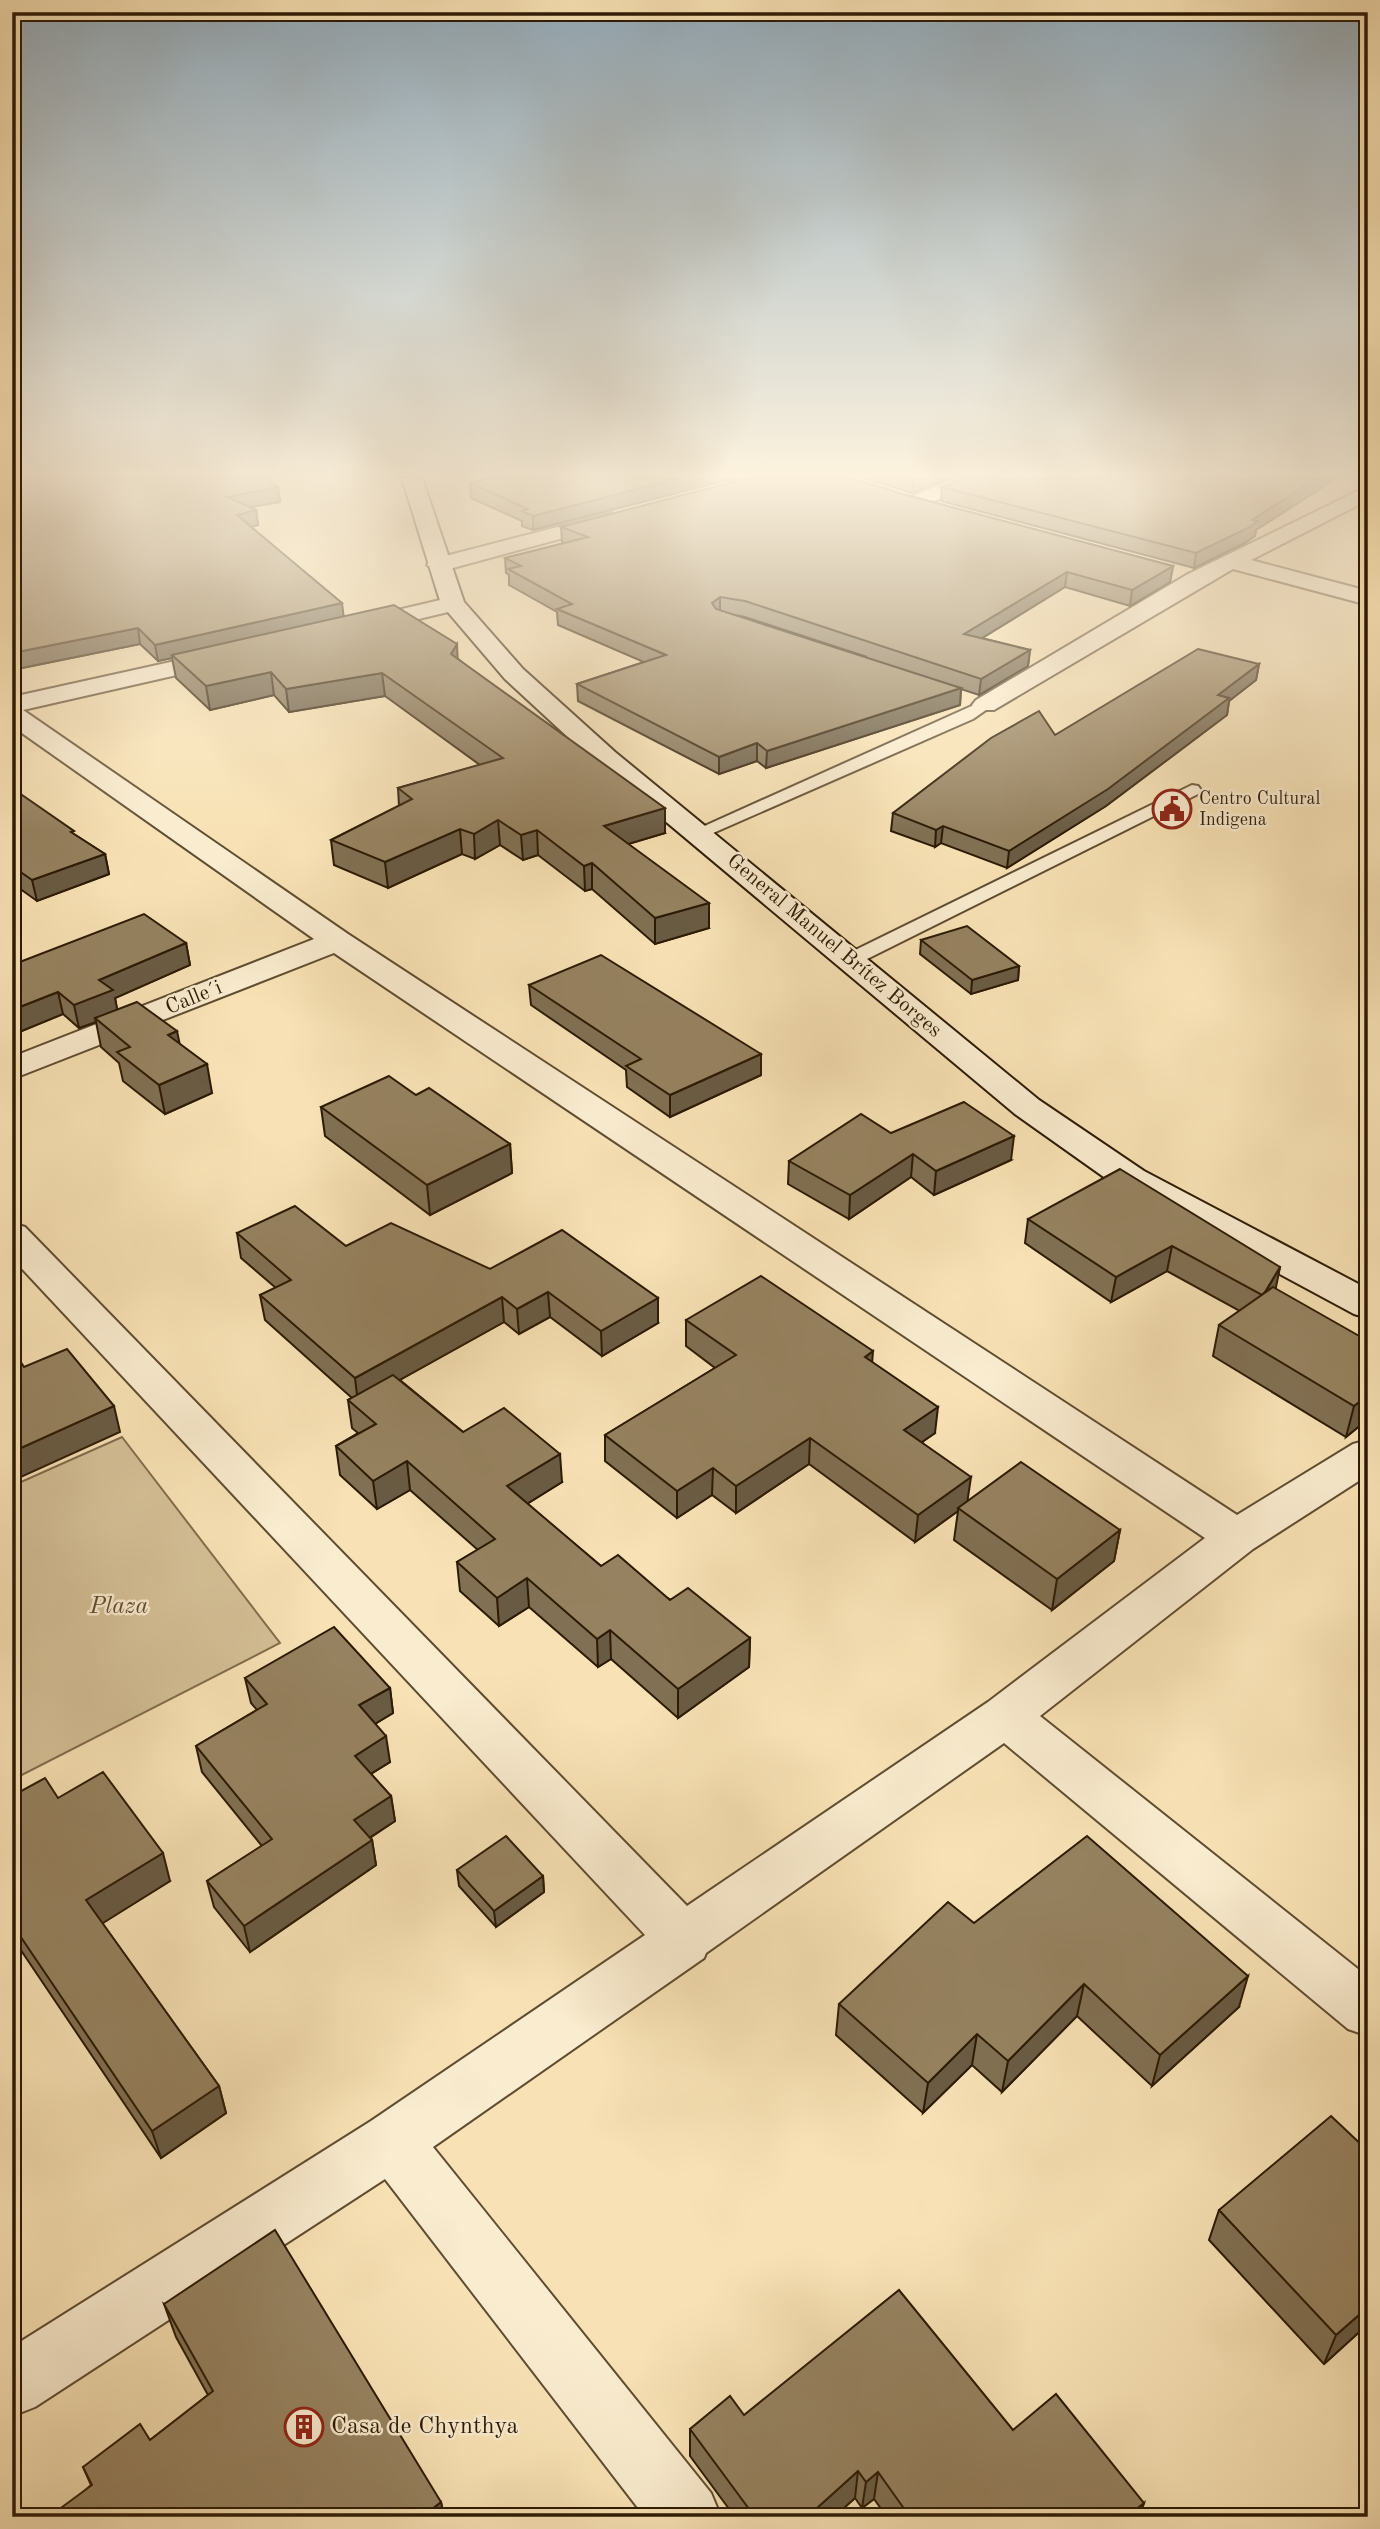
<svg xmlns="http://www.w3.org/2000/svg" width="1380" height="2529" font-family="'Old Standard TT',serif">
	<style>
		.green { fill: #d5c097; stroke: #806d4d; stroke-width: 2 }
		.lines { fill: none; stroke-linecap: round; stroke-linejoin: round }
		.lane-casing { stroke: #5f4c30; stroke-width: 4 }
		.street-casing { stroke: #5f4c30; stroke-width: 4 }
		.secondary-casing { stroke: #2c1a03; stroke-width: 4 }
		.lane { fill: #faeccf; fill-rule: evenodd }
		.street { fill: #faeccf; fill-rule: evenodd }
		.secondary { fill: #faeccf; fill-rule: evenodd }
		.wall { fill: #817053; stroke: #2c1a03; stroke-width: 2; fill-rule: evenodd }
		.shaded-wall { fill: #695b43; stroke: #2c1a03; stroke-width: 2 }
		.building { fill: #968260; stroke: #2c1a03; stroke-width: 2 }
		.labels { text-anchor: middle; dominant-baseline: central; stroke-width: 5; stroke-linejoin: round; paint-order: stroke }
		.far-poi-label { font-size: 18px; fill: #2c1a03; stroke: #faeccf; text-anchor: start }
		.street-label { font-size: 21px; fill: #2c1a03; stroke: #faeccf }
		.near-park-label { font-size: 24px; font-style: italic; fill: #5f4c2f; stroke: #faeccf }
		.near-poi-label { font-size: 24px; fill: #2c1a03; stroke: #faeccf; text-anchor: start }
	</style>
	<rect width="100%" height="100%" fill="#f8e2b5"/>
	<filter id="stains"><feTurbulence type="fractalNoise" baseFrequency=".00286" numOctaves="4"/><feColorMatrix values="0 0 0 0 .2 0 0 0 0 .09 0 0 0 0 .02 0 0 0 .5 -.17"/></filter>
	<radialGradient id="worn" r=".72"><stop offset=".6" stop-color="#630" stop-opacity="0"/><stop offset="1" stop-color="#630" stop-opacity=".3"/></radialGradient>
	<!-- green -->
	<path class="green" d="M122,1437L280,1643L12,1780V1486Z"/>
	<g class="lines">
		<defs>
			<g id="lane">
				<path d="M985,700L993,705L973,719L704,837L698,838L689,833Z"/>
				<path d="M1192,785L1198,786L1201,790L1198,794L857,964L850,966L840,960L843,956Z"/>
			</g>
			<g id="street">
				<path d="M955,478H983L980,482L920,507L913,509L903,503L906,499Z"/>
				<path d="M1368,486V500L1251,560L1368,591V605L1233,569L994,710H976L972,705L976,700L1188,574Z"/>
				<path d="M612,513L623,519L619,523L438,572L427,565L430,560Z"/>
				<path d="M453,597L461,599L465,604L461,609L359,633L351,631L347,626L351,621Z"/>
				<path d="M225,650L234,652L237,657L234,662L23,710L348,934L1237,1515L1353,1444L1368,1440V1475L1253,1549L1040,1716L1368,1977V2036L1348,2029L1004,1743L706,1953L704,1958L433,2147L711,2493L721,2517H645L385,2179L35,2407L12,2416V2347L371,2121L645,1935L12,1258V1223L25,1227L687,1906L988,1702L1205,1538L334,953L12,1079V1057L314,939L12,726V697Z"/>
			</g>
			<path id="secondary" d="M402,478H422L464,602L523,669L615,752L1039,1100L1144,1171L1368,1289V1318L1354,1314L1118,1187L1015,1114L597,764L505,679L441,604Z"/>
		</defs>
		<!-- lane casing -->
		<use href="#lane" class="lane-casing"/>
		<!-- street casing -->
		<use href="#street" class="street-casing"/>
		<!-- secondary casing -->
		<use href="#secondary" class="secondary-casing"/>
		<!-- lane -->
		<use href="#lane" class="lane"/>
		<!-- street -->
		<use href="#street" class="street"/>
		<!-- secondary -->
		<use href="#secondary" class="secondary"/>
	</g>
	<!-- wall -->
	<g class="wall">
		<path d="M12,478L278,487L280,502L250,507L256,510L258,525L251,527L344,616L458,659L665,833L628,844L709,928L655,944L592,889L585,891L538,855L523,860L500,845L475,859L462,854L388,888L334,865L331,840L399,806L398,788L480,765L385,696L289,712L274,695L210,710L176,678L172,658L158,661L140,644L12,670Z"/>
		<path d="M735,478L533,530L522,526V521L471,498L470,483Z"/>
		<path d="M864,478H948L912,493Z"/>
		<path d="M1355,478H1368V481Z"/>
		<path d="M942,487L1256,530L1255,536L1245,543L1194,568L941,501Z"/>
		<path d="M906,495L1173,566L1170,582L1130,606L1065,587L982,638L1030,650L1028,666L979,695L961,689L960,705L766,768L757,761L719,774L578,701L577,684L644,662L558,625L557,612L509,585V575L506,573L505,558L565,543L562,542L561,527ZM735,615L745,617L867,657Z"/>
		<path d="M1259,664L1256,680L1229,701L1227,715L1106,806L1007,868L941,843L935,847L891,831L893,813L1055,735Z"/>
		<path d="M12,788L75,835L105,854L109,874L37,901L12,883Z"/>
		<path d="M921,940L1019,966L1018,980L971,994L920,954Z"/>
		<path d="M186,943L190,965L115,998L117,1010L179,1044L212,1093L165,1114L123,1081L119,1063L101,1047L96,1022L79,1028L63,1014L12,1035V965Z"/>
		<path d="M529,985L761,1054V1075L670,1117L627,1087L626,1070L531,1005Z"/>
		<path d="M416,1095L510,1144L512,1173L430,1215L325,1136L321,1107Z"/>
		<path d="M891,1133L1011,1160L934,1195L911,1177L849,1219L788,1184L789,1161Z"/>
		<path d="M1028,1219L1280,1267L1275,1288L1368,1419L1346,1437L1213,1356L1219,1325L1240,1311L1167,1271L1111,1302L1025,1243Z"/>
		<path d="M237,1233L346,1246L490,1269L658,1323L602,1356L550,1317L519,1334L504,1322L400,1380L463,1432L562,1482L527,1504L601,1566L750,1638L749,1667L678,1718L611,1659L598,1667L529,1607L499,1626L460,1591L457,1562L478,1550L410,1490L377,1509L340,1475L336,1446L358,1433L352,1428L348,1400L352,1398L265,1320L260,1295L276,1288L241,1258Z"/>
		<path d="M686,1320L872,1362L935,1433L922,1442L968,1501L1120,1530L1114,1561L1052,1610L954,1540L958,1511L915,1542L809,1464L736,1513L712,1495L677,1518L605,1461V1435L715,1368L686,1346Z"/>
		<path d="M245,1678L390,1688L393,1713L375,1724L390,1762L371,1774L391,1796L395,1821L370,1838L372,1840L376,1865L250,1952L214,1907L207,1881L262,1846L202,1772L196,1746L257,1710L251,1703Z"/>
		<path d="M12,1796L58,1798L170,1881L102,1923L219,2086L226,2113L161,2158L12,1937Z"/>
		<path d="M457,1870L543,1876L544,1892L496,1927L459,1886Z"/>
		<path d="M974,1923L1239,2007L1152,2086L1077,2016L1002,2092L972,2065L923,2113L836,2035L839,2004Z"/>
		<path d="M1368,2151V2324L1324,2364L1209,2240L1219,2210Z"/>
		<path d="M164,2304L441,2502L444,2517H56L91,2485L83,2467L150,2440L208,2395L176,2337Z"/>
		<path d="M744,2415L1013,2430L1144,2503L1139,2517H887L874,2499L862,2508L855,2498L834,2517H735L690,2456V2429Z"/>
	</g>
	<!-- shaded-wall -->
	<g class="shaded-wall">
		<path d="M679,478H735L533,530V516Z"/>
		<path d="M915,478H948L912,493L913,479Z"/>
		<path d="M1317,478H1337L1256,530L1255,536L1245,543L1194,568L1196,553L1252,520Z"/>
		<path d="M278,487L280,502L229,511L227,497Z"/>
		<path d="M256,510L258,525L239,530L237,515Z"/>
		<path d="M1173,566L1170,582L1130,606L1132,590Z"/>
		<path d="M1067,572L1065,587L963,650L964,634Z"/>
		<path d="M720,597V613L711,618L712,603Z"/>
		<path d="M342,603L344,619L172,655V658L158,661L155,645Z"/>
		<path d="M138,628L140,644L12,670V653Z"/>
		<path d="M457,644L458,667L451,654Z"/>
		<path d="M1030,650L1028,666L979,695L981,679Z"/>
		<path d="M1259,664L1256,680L1229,701L1227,715L1106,806L1007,868L1009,851Z"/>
		<path d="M271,672L274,695L210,710L206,686Z"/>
		<path d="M382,673L385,696L289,712L286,689Z"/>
		<path d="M961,688L960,705L766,768L767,751Z"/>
		<path d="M757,743V761L719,774V757Z"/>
		<path d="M665,808V833L605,851L604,826Z"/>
		<path d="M498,820L500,845L475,859L474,834Z"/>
		<path d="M943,826L941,843L935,847L936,830Z"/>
		<path d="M460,829L462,854L388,888L385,862Z"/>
		<path d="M537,830L538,855L523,860L521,835Z"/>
		<path d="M105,854L109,874L37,901L32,880Z"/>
		<path d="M592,863V889L585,891L584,866Z"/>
		<path d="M709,903V928L655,944V918Z"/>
		<path d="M186,943L190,965L115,998L118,1013L95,1018L96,1022L79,1028L74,1005L99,980Z"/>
		<path d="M1019,966L1018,980L971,994L972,980Z"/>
		<path d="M58,992L63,1014L12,1035V1010Z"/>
		<path d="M177,1031L183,1060L168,1035Z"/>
		<path d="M761,1054V1075L670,1117V1095Z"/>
		<path d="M207,1064L212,1093L165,1114L159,1085Z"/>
		<path d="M1014,1136L1011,1160L934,1195L936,1171Z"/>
		<path d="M510,1144L512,1173L430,1215L427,1185Z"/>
		<path d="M913,1154L911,1177L849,1219L850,1195Z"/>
		<path d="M1172,1246L1167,1271L1111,1302L1116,1277Z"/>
		<path d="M1280,1267L1275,1292L1264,1295Z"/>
		<path d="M548,1292L550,1317L519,1334L517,1309Z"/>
		<path d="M502,1297L504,1322L358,1403L355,1378Z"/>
		<path d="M658,1298V1323L602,1356L601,1331Z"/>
		<path d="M873,1351L871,1378L865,1357Z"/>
		<path d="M1368,1395V1419L1346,1437L1354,1406Z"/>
		<path d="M114,1406L120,1432L12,1481V1452Z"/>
		<path d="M938,1407L935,1433L902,1456L904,1430Z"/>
		<path d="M810,1438L809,1464L736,1513V1486Z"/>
		<path d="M560,1454L562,1482L509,1515L507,1486Z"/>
		<path d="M407,1461L410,1490L377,1509L373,1481Z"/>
		<path d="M713,1468L712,1495L677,1518V1491Z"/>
		<path d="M971,1477L967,1504L958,1508V1511L915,1542L918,1515Z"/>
		<path d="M1120,1530L1114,1561L1052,1610L1057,1579Z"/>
		<path d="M527,1578L529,1607L499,1626L497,1598Z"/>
		<path d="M610,1630L611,1659L598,1667L597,1639Z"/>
		<path d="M750,1638L749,1667L678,1718V1689Z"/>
		<path d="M390,1688L393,1713L363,1731L359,1705Z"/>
		<path d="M386,1736L390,1762L359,1781L355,1756Z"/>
		<path d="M391,1796L395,1821L358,1845L354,1820Z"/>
		<path d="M372,1840L376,1865L250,1952L244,1926Z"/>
		<path d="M163,1853L170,1881L95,1928L86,1900Z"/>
		<path d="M543,1876L544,1892L496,1927L494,1911Z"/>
		<path d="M1248,1976L1239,2007L1152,2086L1160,2055Z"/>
		<path d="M1084,1984L1077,2016L1002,2092L1008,2061Z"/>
		<path d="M977,2034L972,2065L923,2113L928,2083Z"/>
		<path d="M219,2086L226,2113L161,2158L152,2131Z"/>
		<path d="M1368,2307V2324L1324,2364L1336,2335Z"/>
		<path d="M858,2471L855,2498L834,2517H807Z"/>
		<path d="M878,2472L874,2499L862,2508L866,2482Z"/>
		<path d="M441,2502L444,2517H422Z"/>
		<path d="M1144,2503L1139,2517L1134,2511Z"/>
	</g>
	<!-- building -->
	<g class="building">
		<path d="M12,478H266L278,487L227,497L256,510L237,515L342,603L155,645L138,628L12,653Z"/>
		<path d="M490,478H679L533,516L522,511L528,509L470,483Z"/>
		<path d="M748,478H852L906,495L1173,566L1132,590L1067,572L964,634L1030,650L981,679L745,601L720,597L712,603L716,609L961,688L767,751L757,743L719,757L577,684L666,655L557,609L572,604L508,569L521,566L505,558L588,537L561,527Z"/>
		<path d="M964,478H1317L1252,520L1258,521L1248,528L1196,553L942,487Z"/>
		<path d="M394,605L457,644L451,654L665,808L604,826L709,903L655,918L592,863L584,866L537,830L521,835L498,820L474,834L460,829L385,862L331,840L412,799L398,788L503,758L382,673L286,689L271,672L206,686L172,655Z"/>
		<path d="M1198,649L1259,664L1218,695L1229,698L1108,789L1009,851L943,826L936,830L893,813L991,738L1039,711L1055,735Z"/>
		<path d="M12,788L74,831L71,832L105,854L32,880L12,866Z"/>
		<path d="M144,914L186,943L99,980L113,990L74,1005L58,992L12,1010V965Z"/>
		<path d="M967,926L1019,966L972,980L921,940Z"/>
		<path d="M601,955L761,1054L670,1095L626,1066L641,1059L529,985Z"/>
		<path d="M137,1002L177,1031L168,1035L207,1064L159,1085L117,1052L130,1047L95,1018Z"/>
		<path d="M389,1076L416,1095L429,1088L510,1144L427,1185L321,1107Z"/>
		<path d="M964,1102L1014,1136L936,1171L913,1154L850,1195L789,1161L861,1114L891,1133Z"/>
		<path d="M1120,1169L1280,1267L1265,1292L1262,1295L1172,1246L1116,1277L1028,1219Z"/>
		<path d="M295,1206L346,1246L391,1223L490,1269L562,1230L658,1298L601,1331L548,1292L517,1309L502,1297L355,1378L260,1295L291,1280L237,1233Z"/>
		<path d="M761,1276L873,1351L865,1357L938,1407L904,1430L971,1477L918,1515L810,1438L736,1486L713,1468L677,1491L605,1435L736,1355L686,1320Z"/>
		<path d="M1273,1287L1368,1341V1395L1354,1406L1219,1325Z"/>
		<path d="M12,1348L24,1367L67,1349L114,1406L12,1452Z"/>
		<path d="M393,1375L463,1432L504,1408L560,1454L507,1486L601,1566L618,1555L670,1600L688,1588L750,1638L678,1689L610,1630L597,1639L527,1578L497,1598L457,1562L495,1539L407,1461L373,1481L336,1446L376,1424L348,1400Z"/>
		<path d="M1021,1462L1120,1530L1057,1579L958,1508Z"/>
		<path d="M334,1627L390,1688L359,1705L386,1736L355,1756L391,1796L354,1820L372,1840L244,1926L207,1881L272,1839L196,1746L267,1704L245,1678Z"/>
		<path d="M103,1772L163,1853L86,1900L219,2086L152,2131L12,1924V1796L45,1778L58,1798Z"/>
		<path d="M506,1836L543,1876L494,1911L457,1870Z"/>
		<path d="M1087,1836L1248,1976L1160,2055L1084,1984L1008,2061L977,2034L928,2083L839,2004L948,1902L974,1923Z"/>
		<path d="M1331,2116L1368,2151V2307L1336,2335L1219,2210Z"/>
		<path d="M275,2230L441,2502L422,2517H56L54,2513L92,2485L83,2467L140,2424L150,2440L213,2391L164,2304Z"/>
		<path d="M899,2290L1013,2430L1056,2394L1144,2503L1134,2511L1138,2517H910L878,2472L866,2482L858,2471L807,2517H755L690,2429L730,2396L744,2415Z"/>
	</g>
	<!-- sky -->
	<linearGradient id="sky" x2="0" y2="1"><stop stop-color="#93abbb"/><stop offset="0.57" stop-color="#fcf2de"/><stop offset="1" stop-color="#fcf2de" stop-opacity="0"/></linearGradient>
	<rect width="1380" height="832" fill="url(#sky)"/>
	<!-- icons -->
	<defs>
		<symbol id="civic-ring" viewBox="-11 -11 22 22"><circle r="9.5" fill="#faeccf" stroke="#8f2418" stroke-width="1.5"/><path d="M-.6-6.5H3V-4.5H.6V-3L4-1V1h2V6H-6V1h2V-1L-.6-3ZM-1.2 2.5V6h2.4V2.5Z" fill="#8f2418"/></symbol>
		<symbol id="building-ring" viewBox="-11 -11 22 22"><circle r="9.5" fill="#faeccf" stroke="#8f2418" stroke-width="1.5"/><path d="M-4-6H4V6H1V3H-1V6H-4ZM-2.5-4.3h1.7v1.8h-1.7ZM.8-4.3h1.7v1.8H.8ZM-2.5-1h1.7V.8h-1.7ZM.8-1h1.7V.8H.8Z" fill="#8f2418"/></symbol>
	</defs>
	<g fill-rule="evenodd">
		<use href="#civic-ring" x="1150" y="787" width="44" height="44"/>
		<use href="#building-ring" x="282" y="2405" width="44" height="44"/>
	</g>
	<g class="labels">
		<!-- far-poi labels -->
		<g class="far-poi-label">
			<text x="1199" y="799">Centro Cultural<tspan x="1199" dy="21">Indigena</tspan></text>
		</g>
		<!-- street labels -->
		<g class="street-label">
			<text transform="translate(834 946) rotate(40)">General Manuel Brítez Borges</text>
			<text transform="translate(194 998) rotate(-22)">Calle´i</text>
		</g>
		<!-- near-park labels -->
		<g class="near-park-label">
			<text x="119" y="1607">Plaza</text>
		</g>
		<!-- near-poi labels -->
		<g class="near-poi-label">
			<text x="331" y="2427">Casa de Chynthya</text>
		</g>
	</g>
	<!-- margin -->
	<rect width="1380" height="2529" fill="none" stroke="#f8e2b5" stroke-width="42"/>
	<rect x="14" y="14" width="1352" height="2501" fill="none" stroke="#2c1a03" stroke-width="3.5"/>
	<rect x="21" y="21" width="1338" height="2487" fill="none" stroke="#2c1a03" stroke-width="2"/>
	<rect width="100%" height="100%" filter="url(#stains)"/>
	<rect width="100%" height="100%" fill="url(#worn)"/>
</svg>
